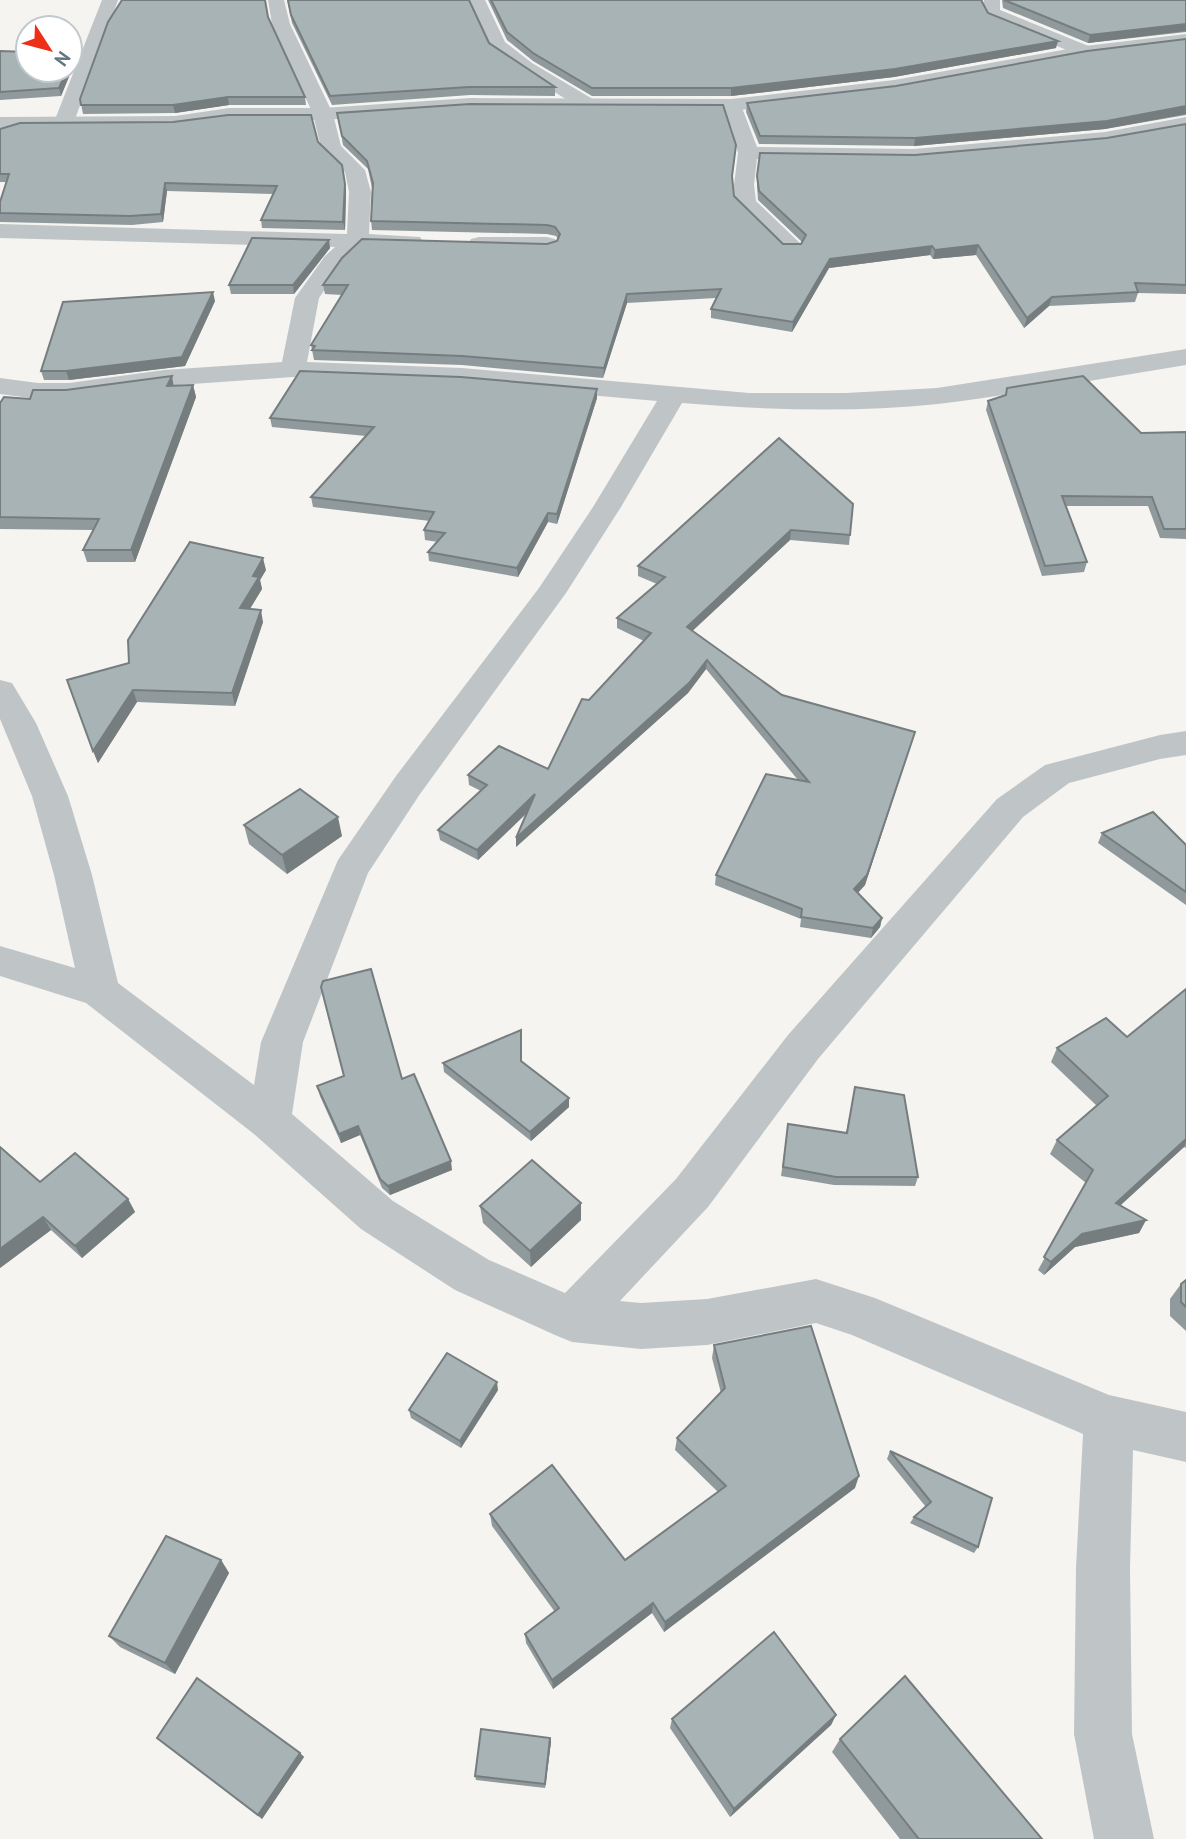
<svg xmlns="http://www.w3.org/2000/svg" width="1186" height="1839" font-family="'PT Sans',sans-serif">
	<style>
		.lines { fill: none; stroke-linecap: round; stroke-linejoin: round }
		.minor { fill: #bfc5c7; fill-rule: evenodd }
		.tertiary { fill: #bfc5c7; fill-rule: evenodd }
		.wall { fill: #909a9d }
		.shaded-wall { fill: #767d7f }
		.building { fill: #a8b3b6; stroke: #767d7f; stroke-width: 2 }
	</style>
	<rect width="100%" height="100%" fill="#f5f4f0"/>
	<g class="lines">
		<!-- minor -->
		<g class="minor">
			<path d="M102,0H118L74,122L64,128L57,126L54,122Z"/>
			<path d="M268,0H284L290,24L333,114L341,146L365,170L371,192L369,234L420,237L423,242L420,247L412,249L361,247L341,266L319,298L307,362L462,368L749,393H846L937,388L1186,349V365C1104,378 1021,394 938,404C853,413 766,410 682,403L621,507L566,593L420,794L368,873L303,1042L292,1114L393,1201L489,1260L565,1293L676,1179L788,1035L997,799L1045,765L1160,735L1186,731V755L1160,759L1069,783L1023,817L818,1059L708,1207L620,1301L641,1303L707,1299L816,1279L875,1298L1109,1395L1186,1412V1462L1133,1450L1130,1568L1132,1734L1154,1839H1094L1074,1734L1076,1568L1083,1434L852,1335L816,1323L707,1345L641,1349L572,1342L555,1335L455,1290L361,1229L254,1134L86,1003L0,976V946L75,968L54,875L32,796L0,719V680L12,683L36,723L68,796L92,875L118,983L254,1085L261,1042L338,860L396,776L539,588L593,507L657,401L462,384L293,377L164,386L69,399H38L0,394V378L38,383H69L164,370L282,362L295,298L325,256L335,247L0,238V224L347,234L349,192L345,172L321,148L313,114L272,24Z"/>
			<path d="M469,0H485L505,42L532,63L596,101L599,105L596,109H582L520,71L491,49Z"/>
			<path d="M984,0H1000V10L1091,47L1094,51L1091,55H1079L988,18L982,9Z"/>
			<path d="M731,99L741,105L757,147L914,149L1105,132L1186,117V129L1105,144L914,161L757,159L754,185L756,201L803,246L800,251H784L735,203L734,185L738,153L732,129L721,105Z"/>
			<path d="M479,237H547L555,239L558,244L555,249L547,251L471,249L468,244L471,239Z"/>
		</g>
		<!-- tertiary -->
		<path class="tertiary" d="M1186,34V44L1085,56L894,92L731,111L470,110L323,120H229L175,128L0,129V117L175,116L229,108H323L470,98L731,99L894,80L1085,46Z"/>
	</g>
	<!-- wall -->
	<g class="wall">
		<path d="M287,0H469L489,43L555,87V96L470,95L332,105L292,23Z"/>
		<path d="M488,0H983L982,2L988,13L1056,48L894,77L731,96H592L533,61L507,40Z"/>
		<path d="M1002,0H1186V32L1088,43L1003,8Z"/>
		<path d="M268,17L305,97L306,105H229L175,113L83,114L80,99Z"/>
		<path d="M1186,39V115L1105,129L914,146L759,144L746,112L747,103L896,86Z"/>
		<path d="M0,51L73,55L75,62L61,96L0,100Z"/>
		<path d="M337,113L732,178L734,196L783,244H801L802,242L758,200L757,185L760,153L915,155L1107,138L1186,124V294L1138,293L1135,302L1049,306L1024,328L976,255L933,259L930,255L829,268L792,332L711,318V309L716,298L627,303L603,378L462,365L314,360L311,345L342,295L325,294L323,285L547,244L557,241L558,239L556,236L547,234L372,230L371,221L372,188L368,169L343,145Z"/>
		<path d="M0,129L318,142L345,184L346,192L345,230L262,228L261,220L273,194L167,191L163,222L132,225L0,222V213L6,182H0Z"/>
		<path d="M330,248L294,294H231L229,285Z"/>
		<path d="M215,301L185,366L69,380H44L41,371Z"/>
		<path d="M193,385L196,397L135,562H87L83,550L93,530L0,529V403L30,399L66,390Z"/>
		<path d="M1007,388L1141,433L1186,432V539L1160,538L1148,506H1066L1087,562L1084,572L1042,576L986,410L988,401L1005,395Z"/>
		<path d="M597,389V398L557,524L548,522L518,577L429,561L428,552L438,542L425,540L424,530L430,521L313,507L311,497L366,436L272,427L270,418Z"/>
		<path d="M779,438L850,535L849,545L790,540L692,631L782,695L912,741L865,885L858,893L882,918L880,927L871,938L800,927L801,919L715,885L716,875L798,780L706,669L688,693L516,847L527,813L478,860L440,840L438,830L481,791L469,785L468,775L548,769L589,700L644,641L617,628V618L657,584L638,576V566Z"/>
		<path d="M266,570L260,580L262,589L250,609L263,622L235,706L137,702L98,763L67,680L129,663Z"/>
		<path d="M244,825L342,836L287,874L249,844Z"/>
		<path d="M1102,833L1186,845V905L1098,843Z"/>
		<path d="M1186,989V1148L1184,1147L1120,1205L1146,1220L1139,1233L1075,1247L1044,1275L1038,1270L1086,1183L1050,1154L1057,1140L1097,1106L1051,1062L1057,1048L1127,1037Z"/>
		<path d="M521,1030L522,1062L569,1107L531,1141L444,1072L443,1063Z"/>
		<path d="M344,1076L402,1079L452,1170L390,1195L382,1188L360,1135L341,1143L320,1096L317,1086Z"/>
		<path d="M855,1087L918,1177L915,1186L834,1185L781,1176L788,1124L846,1133Z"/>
		<path d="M40,1182L128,1199L135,1212L82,1258L51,1230L0,1268Z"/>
		<path d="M480,1206L581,1220L531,1267L483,1223Z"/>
		<path d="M1186,1280V1331L1170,1316V1299L1181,1284Z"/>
		<path d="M714,1345L855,1488L664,1632L652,1613L553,1689L526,1643L525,1634L555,1612L492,1526L490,1514L625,1560L718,1492L675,1450L677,1438L721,1393L712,1358Z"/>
		<path d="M498,1390L461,1448L411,1418L409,1410Z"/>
		<path d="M890,1451L978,1547L974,1553L910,1523L914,1517L926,1507L887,1459Z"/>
		<path d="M221,1560L229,1573L175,1674L120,1647L109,1636Z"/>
		<path d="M836,1715L831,1725L730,1817L670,1728L672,1719Z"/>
		<path d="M157,1738L300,1753L304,1757L262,1819Z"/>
		<path d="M550,1738L551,1742L545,1788L476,1780L475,1776Z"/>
		<path d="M840,1739L1042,1839H900L832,1752Z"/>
	</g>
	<!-- shaded-wall -->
	<g class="shaded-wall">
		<path d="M1186,24V31L1088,43L1090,35Z"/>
		<path d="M1058,41L1056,48L894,77L731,96V88Z"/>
		<path d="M73,55L75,62L61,96L59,88L67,70H70V61Z"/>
		<path d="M228,97L229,105L175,113L173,105Z"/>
		<path d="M1186,106V114L1105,129L914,146L915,138Z"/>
		<path d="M165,183L167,191L163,222L161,214Z"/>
		<path d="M345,184L346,192L345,230L343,222Z"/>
		<path d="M329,240L330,248L294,294L293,285Z"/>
		<path d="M978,245L976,255L933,259L935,250Z"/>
		<path d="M932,246L930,255L829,268L792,332L793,322L830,259Z"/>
		<path d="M213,292L215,301L185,366L69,380L66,371Z"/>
		<path d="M627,294V303L603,378L604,368Z"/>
		<path d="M1052,297L1049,306L1024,328L1027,318Z"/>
		<path d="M172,376L174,388L167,386Z"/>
		<path d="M193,385L196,397L135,562L131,550Z"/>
		<path d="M597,389V398L557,524V514Z"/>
		<path d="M548,513V522L518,577L517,568Z"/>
		<path d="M791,530L790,540L686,637L687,627Z"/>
		<path d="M263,558L266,570L260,580L262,589L243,620L240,608L253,576Z"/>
		<path d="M261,610L263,622L235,706L232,693Z"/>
		<path d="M707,660L706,669L688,693L516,847V838Z"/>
		<path d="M133,690L137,702L98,763L93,751Z"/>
		<path d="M915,732L912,741L865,885L852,899L854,889Z"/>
		<path d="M535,794L536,804L478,860L477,850Z"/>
		<path d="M338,817L342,836L287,874L282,855Z"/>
		<path d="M882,918L880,927L871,938L873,928Z"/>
		<path d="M569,1098V1107L531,1141L530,1132Z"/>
		<path d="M358,1126L360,1135L341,1143L339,1134Z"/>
		<path d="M1186,1139V1143L1184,1147L1109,1216L1116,1203Z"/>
		<path d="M451,1161L452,1170L390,1195L388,1186Z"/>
		<path d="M128,1199L135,1212L82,1258L75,1246Z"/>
		<path d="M581,1203V1220L531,1267L530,1251Z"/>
		<path d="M43,1217L51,1230L0,1268V1249Z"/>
		<path d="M1146,1220L1139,1233L1075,1247L1044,1275L1051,1262L1082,1234Z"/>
		<path d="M497,1382L498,1390L461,1448L460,1441Z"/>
		<path d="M859,1476L855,1488L664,1632L665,1622Z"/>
		<path d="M221,1560L229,1573L175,1674L165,1663Z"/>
		<path d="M653,1603L652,1613L553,1689L552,1680Z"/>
		<path d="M836,1715L831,1725L730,1817L734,1809Z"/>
		<path d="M550,1738L551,1742L545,1788V1784Z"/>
		<path d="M300,1753L304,1757L262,1819L258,1815Z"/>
	</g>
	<!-- building -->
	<g class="building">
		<path d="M122,0H265L268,17L305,97H228L173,105H81L80,99L108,22Z"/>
		<path d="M288,0H469L489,43L555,87H469L330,96L291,15Z"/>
		<path d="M491,0H981L988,13L1058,41L895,69L731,88H592L533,53L507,32Z"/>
		<path d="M1004,0H1186V24L1090,35Z"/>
		<path d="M1186,39V106L1107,121L915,138L760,136L747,103L896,86L1087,51Z"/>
		<path d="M0,51L28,52V70H67L59,88L0,92Z"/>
		<path d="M470,104L723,105L736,145L732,176L734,196L783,244H801L806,235L759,191L757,176L760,153L915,155L1107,138L1186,124V285L1135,283L1138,292L1052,297L1027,318L978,245L935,250L932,246L830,259L793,322L711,309L721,289L627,294L604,368L462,356L312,350L315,346L311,345L348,285H323L342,258L362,239L547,244L557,241L560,234L555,227L547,225L371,221L373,183L367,161L342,136L337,113Z"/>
		<path d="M228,115H311L318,142L342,165L345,184L343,222L261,220L277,186L165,183L161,214L130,216L0,213V202L9,174H0V129L20,123L173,122Z"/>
		<path d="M252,238L329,240L293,285H229Z"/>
		<path d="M213,292L182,357L66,371H41L63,302Z"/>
		<path d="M300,371L461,377L597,389L557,514L548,513L517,568L428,552L445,533L424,530L434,512L311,497L374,427L270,418Z"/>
		<path d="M172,376L167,386L193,385L131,550H83L99,519L0,517V403L4,397L30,399L33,390H66Z"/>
		<path d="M1083,376L1141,433L1186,432V529H1164L1152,497L1062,496L1087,562L1045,566L988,401L1006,395L1007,388Z"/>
		<path d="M779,438L853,504L850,535L791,530L687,627L782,695L915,732L867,875L854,889L882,918L873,928L801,917L802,909L716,875L766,774L809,782L707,660L689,683L516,838L535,794L477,850L438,830L487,785L468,775L499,746L548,769L582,699L589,700L651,633L617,618L665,577L638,566Z"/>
		<path d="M190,542L263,558L253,576L259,577L240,608L261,610L232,693L133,690L93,751L67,680L129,663L128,640Z"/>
		<path d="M300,789L338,817L282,855L244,825Z"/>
		<path d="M1153,812L1186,845V892L1102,833Z"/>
		<path d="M371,969L402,1079L414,1074L451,1161L388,1186L380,1179L358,1126L339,1134L317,1086L344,1076L321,987L323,981Z"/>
		<path d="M1186,989V1139L1116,1203L1146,1220L1082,1234L1051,1262L1044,1257L1093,1170L1057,1140L1108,1096L1057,1048L1106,1018L1127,1037Z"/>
		<path d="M521,1030V1061L569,1098L530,1132L443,1063Z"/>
		<path d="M855,1087L904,1095L918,1177H836L783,1167L788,1124L847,1133Z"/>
		<path d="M0,1147L40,1182L75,1153L128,1199L75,1246L43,1217L0,1249Z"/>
		<path d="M532,1160L581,1203L530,1251L480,1206Z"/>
		<path d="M1186,1280V1307L1181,1302V1284Z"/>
		<path d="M811,1326L859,1476L665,1622L653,1603L552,1680L525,1634L559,1608L490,1514L552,1465L625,1560L726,1486L677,1438L725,1388L714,1345Z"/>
		<path d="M447,1353L497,1382L460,1441L409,1410Z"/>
		<path d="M890,1451L992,1498L978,1547L914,1517L931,1502Z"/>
		<path d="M166,1536L221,1560L165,1663L109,1636Z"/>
		<path d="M774,1632L836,1715L734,1809L672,1719Z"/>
		<path d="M905,1676L1042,1839H919L840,1739Z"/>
		<path d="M197,1678L300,1753L258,1815L157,1738Z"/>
		<path d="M481,1729L550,1738L545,1784L475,1776Z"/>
	</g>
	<!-- north arrow -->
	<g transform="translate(49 49) rotate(126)"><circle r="33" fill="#ffffff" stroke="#c0c9cd" stroke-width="2"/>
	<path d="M0-5L12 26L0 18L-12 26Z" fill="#ed2f18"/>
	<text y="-10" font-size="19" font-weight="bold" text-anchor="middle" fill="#627983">N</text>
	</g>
</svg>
